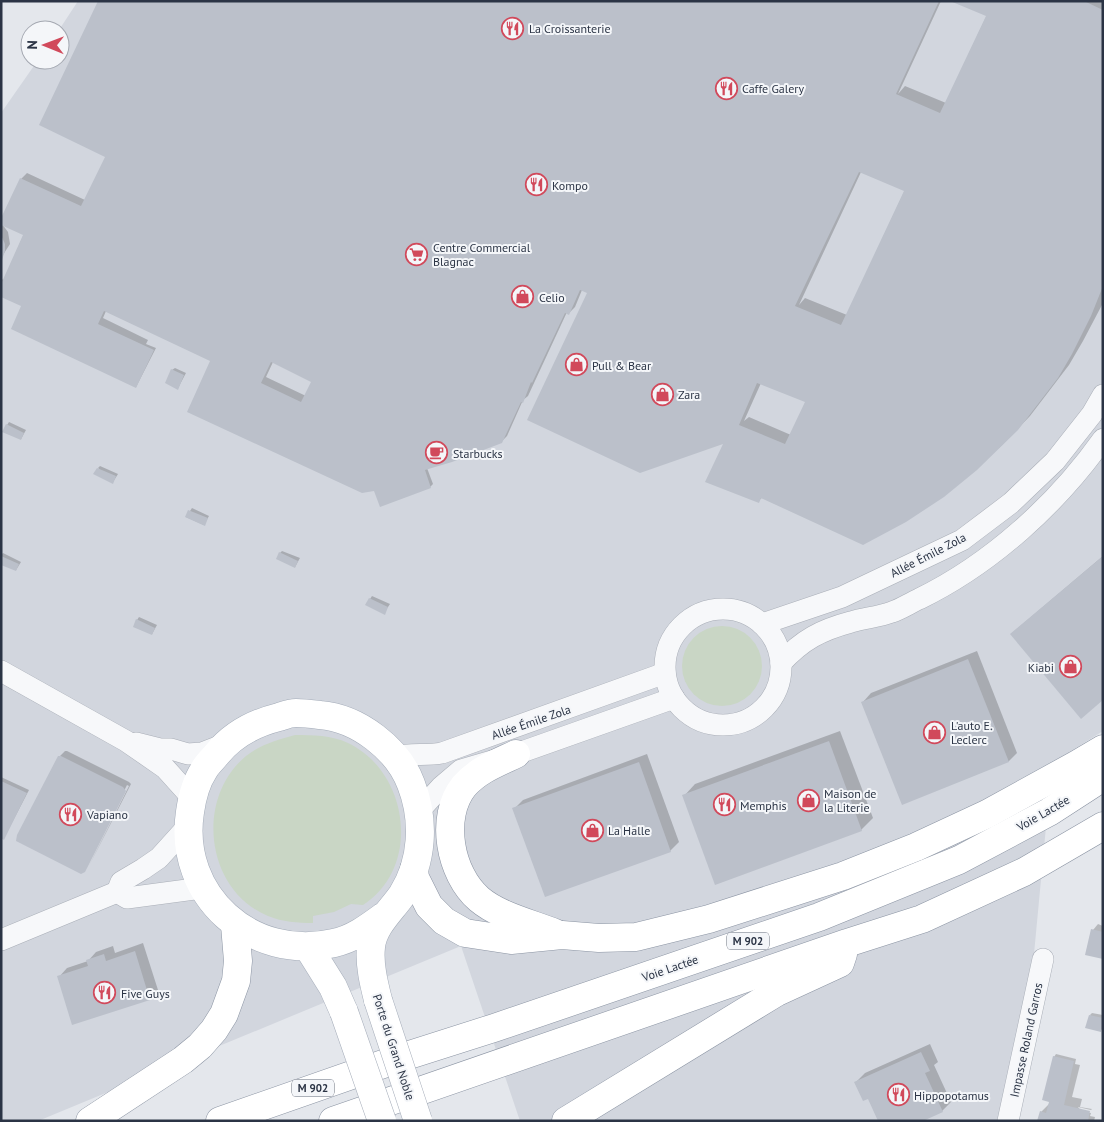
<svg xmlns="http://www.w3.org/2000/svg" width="1104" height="1122" font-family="'PT Sans',sans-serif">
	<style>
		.built { fill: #d2d6de }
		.green { fill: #c9d6c5 }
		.shadow { fill: #0003; fill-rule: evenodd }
		.building { fill: #bbc0ca; fill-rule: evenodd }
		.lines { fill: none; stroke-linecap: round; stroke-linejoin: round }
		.minor-casing { stroke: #a9aeb7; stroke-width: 22 }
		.major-casing { stroke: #a3abb8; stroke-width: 29 }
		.highway-casing { stroke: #8b94a3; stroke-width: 29 }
		.minor { stroke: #f7f8fa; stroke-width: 21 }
		.major { stroke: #fff; stroke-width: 28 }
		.highway { stroke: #fff; stroke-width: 28 }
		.major-bridge-casing { stroke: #a3abb8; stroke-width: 29; stroke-linecap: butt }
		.major-bridge { stroke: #fff; stroke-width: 28 }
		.labels { text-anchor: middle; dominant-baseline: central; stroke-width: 4; stroke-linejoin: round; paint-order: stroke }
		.shield { fill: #f4f6f9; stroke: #676e7b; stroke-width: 1 }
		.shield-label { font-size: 11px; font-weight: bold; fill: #2b3445 }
		.poi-label { font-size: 12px; fill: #2b3445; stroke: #f4f6f9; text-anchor: start }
		.street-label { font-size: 12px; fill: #2b3445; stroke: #f4f6f9 }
	</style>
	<rect width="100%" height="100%" fill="#e4e7ec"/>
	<!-- built -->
	<path class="built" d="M78,1H1103V731L1052,763L1034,954L998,1121H520L461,946L38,1121H1V113L38,60H60L59,30Z"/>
	<!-- green -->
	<g class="green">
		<circle cx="722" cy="666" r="40"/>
		<path d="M295,735C313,735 331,735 348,743C409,772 422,867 363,905L351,904L334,912L313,916V923C297,923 283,922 268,916C205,890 195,798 246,756C261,744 278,740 295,735Z"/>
	</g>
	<!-- shadow -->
	<g class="shadow">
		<path d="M100,1H941L898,94L905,86L946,103L987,15L954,1H1103V303L1083,341L1069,365L1030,416L999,448L763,497L758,501L725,442L589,293L582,290L575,307L569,313L567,312L528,396L523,400L507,436L501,442L427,468L433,484L430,487L375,489L212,361L106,311L103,318L148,340L146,344L156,348L136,387L23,306L1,296V279L4,280L24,234L2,224L8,232L10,244L1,258V221L21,179L27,173L85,200L107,156ZM861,172L905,190L847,315L805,298L799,305ZM273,362L313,381L306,396L266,377ZM761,383L806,401L791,435L749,417L744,421Z"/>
		<path d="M175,368L186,373L178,388L172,370Z"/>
		<path d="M9,422L26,430L21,439L7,425Z"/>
		<path d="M100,466L118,474L113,482L98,468Z"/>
		<path d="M192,508L209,516L204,525L186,517Z"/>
		<path d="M282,551L300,558L295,567L280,553Z"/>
		<path d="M3,553L21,562L16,570L1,563V555Z"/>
		<path d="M1103,556V699L1011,634Z"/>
		<path d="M372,596L390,604L384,613L370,599Z"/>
		<path d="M139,617L157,625L152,634L137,620Z"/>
		<path d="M977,651L1017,753L1009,761L903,803L863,702L871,693Z"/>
		<path d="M840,731L873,818L861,830L684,796L695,784Z"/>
		<path d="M65,751H67L129,782L131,784L89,866L129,786L127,785L84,871L59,757Z"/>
		<path d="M647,754L679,842L670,851L514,809L523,800Z"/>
		<path d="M1,777L29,790L4,838L1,837Z"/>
		<path d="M1098,924L1103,926V958L1093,930Z"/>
		<path d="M143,943L158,990L149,999L59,977L67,968L88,961L96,952L113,946L115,953Z"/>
		<path d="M1092,1013L1103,1015V1028L1100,1031L1090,1015Z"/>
		<path d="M930,1044L938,1062L934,1065L951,1102L942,1111L869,1098L856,1082L865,1073Z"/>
		<path d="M1056,1054L1076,1059L1075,1064L1080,1065L1072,1097L1082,1099L1080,1107L1092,1109L1091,1110L1078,1107L1081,1111L1091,1113L1090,1116L1095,1117L1094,1121H1039L1041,1112L1050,1103L1054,1057Z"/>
	</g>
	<!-- building -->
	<g class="building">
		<path d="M98,1H939L896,94L940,113L986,16L950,1H1084L1103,10V286L1091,316L1072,354L1058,378L1018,430L977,470L944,497L906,522L863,545L761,498L759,503L705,482L723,444L640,473L527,420L587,293L580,290L569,315L565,313L532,383L531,382L523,403L521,402L502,443L452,462L425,470L431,488L380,507L374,491L362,493L187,412L210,361L104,311L98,324L154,350L136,388L11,329L21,306L1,297V284L23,235L1,225V218L20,178L81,206L105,157L39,125ZM859,172L904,191L841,325L795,306ZM271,362L311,382L301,402L261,383ZM757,383L805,402L785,444L739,425Z"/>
		<path d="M1,235L5,244V251L2,260Z"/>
		<path d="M171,369L184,375L178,390L165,383Z"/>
		<path d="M6,424L24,433L21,440L2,432Z"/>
		<path d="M97,468L116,476L113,484L93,474Z"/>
		<path d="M188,510L208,518L205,526L185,517Z"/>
		<path d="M279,552L298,561L295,568L276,559Z"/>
		<path d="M1,556L19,564L16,571L1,565Z"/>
		<path d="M1103,556V700L1081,719L1010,634Z"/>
		<path d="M369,598L388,607L385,615L365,605Z"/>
		<path d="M136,619L155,628L152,635L133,627Z"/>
		<path d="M968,659L1009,762L902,805L861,702Z"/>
		<path d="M829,741L862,831L715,885L682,795Z"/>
		<path d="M58,756H61L123,787L126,791L85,872L81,874L16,841L17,835Z"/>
		<path d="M639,762L671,852L545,897L512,808Z"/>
		<path d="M1,781L27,793L4,840L1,838Z"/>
		<path d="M1091,929L1103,932V959L1085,955Z"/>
		<path d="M135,951L150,1000L72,1025L57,976L88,966L86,960L104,954L106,961Z"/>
		<path d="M1089,1015L1103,1018L1101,1032L1085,1028Z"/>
		<path d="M921,1052L930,1071L925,1073L943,1112L923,1121H878L868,1099L863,1101L854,1082Z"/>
		<path d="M1053,1056L1074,1061L1064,1105L1090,1111L1088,1121H1037L1040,1111L1046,1113L1049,1102L1042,1100Z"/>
	</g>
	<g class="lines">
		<defs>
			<g id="minor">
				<circle cx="723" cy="667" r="58"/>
				<path d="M762,624L842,597L962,540L1011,503L1055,461L1092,414L1103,395"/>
				<path d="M781,663C802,640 821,630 851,622C864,618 879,617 892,612C901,609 910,603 919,599C991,564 1057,504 1103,439"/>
				<path d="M1,671L126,741L165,768L192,798"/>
				<path d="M136,743L160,749H171L188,754L202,753L225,744"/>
				<path d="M395,757C411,753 426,756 442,753L665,673"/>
				<path d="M419,811L441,787L461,770L516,754L674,698"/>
				<path d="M117,892L127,898L202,888"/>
				<path d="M1,940L117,892L121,882L143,869L159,858L187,827"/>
				<path d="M1008,1121L1043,959"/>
			</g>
			<g id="major">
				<path d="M308,947L333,987L344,1012"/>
				<path d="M378,1000C374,984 369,964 371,947C373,926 391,911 402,895C423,862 425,820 411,784C398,749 358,718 320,715C312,714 304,713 296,713C290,713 285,715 279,717C255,723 234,733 217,754C213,759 207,764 204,770C196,782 192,798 190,812C177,896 252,962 334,943C353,939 369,927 384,916"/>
			</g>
			<g id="highway">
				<path d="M516,754C497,763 478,770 464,786C439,817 450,874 479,899C499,916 530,923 555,933"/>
				<path d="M414,869L415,878L429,906L444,921L465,933L511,940L562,935L599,938L636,937L709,919L843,876L916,847L987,814L1076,765L1103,749"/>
				<path d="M90,1121L183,1060L200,1046L214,1030L224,1014L236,981L238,961L235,925"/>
				<path d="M220,1121L406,1056L494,1028L819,917L959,860L1049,812L1103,777"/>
				<path d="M333,1121L847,943L922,919L1024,872L1103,826"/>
				<path d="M566,1121L777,992L840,963L843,954"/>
			</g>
		</defs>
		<!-- minor casing -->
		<use href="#minor" class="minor-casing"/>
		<!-- major casing -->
		<use href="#major" class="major-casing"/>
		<!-- highway casing -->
		<use href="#highway" class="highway-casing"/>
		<!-- minor -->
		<use href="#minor" class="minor"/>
		<!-- major -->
		<use href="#major" class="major"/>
		<!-- highway -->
		<use href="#highway" class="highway"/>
		<defs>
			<g id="major-bridge">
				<path d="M378,1000L418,1121"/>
				<path d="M344,1012L382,1121"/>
			</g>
		</defs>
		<!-- major-bridge casing -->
		<use href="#major-bridge" class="major-bridge-casing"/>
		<!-- major-bridge -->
		<use href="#major-bridge" class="major-bridge"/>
	</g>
	<!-- icons -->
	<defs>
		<symbol id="restaurant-ring" viewBox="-11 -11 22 22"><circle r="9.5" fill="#f4f6f9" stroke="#d1495b" stroke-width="1.5"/><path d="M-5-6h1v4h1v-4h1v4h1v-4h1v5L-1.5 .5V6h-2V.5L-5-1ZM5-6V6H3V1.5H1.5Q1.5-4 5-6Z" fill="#d1495b"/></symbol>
		<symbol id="supermarket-ring" viewBox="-11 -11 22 22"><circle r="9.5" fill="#f4f6f9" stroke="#d1495b" stroke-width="1.5"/><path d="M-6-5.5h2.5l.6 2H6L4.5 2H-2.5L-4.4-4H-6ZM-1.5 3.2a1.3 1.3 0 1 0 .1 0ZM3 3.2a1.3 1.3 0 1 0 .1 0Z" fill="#d1495b"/></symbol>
		<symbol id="shop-ring" viewBox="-11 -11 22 22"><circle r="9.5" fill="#f4f6f9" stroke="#d1495b" stroke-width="1.5"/><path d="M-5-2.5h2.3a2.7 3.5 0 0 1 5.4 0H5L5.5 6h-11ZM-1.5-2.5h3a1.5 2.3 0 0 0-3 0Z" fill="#d1495b"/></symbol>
		<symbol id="cafe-ring" viewBox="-11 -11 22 22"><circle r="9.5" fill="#f4f6f9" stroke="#d1495b" stroke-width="1.5"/><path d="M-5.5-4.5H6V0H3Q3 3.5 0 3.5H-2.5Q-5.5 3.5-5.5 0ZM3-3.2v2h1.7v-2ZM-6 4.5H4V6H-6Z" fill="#d1495b"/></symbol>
	</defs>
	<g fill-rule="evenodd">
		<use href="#restaurant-ring" x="500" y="16" width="25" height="25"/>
		<use href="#restaurant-ring" x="714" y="76" width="25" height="25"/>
		<use href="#restaurant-ring" x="524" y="172" width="25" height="25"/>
		<use href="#supermarket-ring" x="404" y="242" width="25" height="25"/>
		<use href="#shop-ring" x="510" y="284" width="25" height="25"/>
		<use href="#shop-ring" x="564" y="352" width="25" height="25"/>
		<use href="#shop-ring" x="650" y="382" width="25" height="25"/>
		<use href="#cafe-ring" x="424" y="440" width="25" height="25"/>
		<use href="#shop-ring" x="1058" y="654" width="25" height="25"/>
		<use href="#shop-ring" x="922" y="720" width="25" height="25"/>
		<use href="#shop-ring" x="796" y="788" width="25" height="25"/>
		<use href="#restaurant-ring" x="712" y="792" width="25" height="25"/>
		<use href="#restaurant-ring" x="58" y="802" width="25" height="25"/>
		<use href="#shop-ring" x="580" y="818" width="25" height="25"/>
		<use href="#restaurant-ring" x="92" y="980" width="25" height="25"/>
		<use href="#restaurant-ring" x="886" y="1082" width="25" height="25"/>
	</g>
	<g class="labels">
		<!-- shield labels -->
		<g class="shield">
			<rect x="727" y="932.5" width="42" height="17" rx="4"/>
			<rect x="292" y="1079.5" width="42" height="17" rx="4"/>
		</g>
		<g class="shield-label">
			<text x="748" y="941">M 902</text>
			<text x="313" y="1088">M 902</text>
		</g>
		<!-- poi labels -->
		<g class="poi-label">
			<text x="529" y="28">La Croissanterie</text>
			<text x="742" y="88">Caffe Galery</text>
			<text x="552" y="185">Kompo</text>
			<text x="433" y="247">Centre Commercial<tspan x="433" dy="14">Blagnac</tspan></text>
			<text x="539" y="297">Celio</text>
			<text x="592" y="365">Pull &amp; Bear</text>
			<text x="678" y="394">Zara</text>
			<text x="453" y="453">Starbucks</text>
			<text x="1054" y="667" text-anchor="end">Kiabi</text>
			<text x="951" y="725">L'auto E.<tspan x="951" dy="14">Leclerc</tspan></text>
			<text x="824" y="793">Maison de<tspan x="824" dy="14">la Literie</tspan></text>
			<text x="740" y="805">Memphis</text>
			<text x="87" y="814">Vapiano</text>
			<text x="608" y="830">La Halle</text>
			<text x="121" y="993">Five Guys</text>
			<text x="914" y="1095">Hippopotamus</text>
		</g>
		<!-- street labels -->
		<g class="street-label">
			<text transform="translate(928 555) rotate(-27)">Allée Émile Zola</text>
			<text transform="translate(531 722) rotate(-19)">Allée Émile Zola</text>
			<text transform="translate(1043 813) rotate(-30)">Voie Lactée</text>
			<text transform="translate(670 968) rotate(-19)">Voie Lactée</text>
			<text transform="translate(1026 1040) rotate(-78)">Impasse Roland Garros</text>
			<text transform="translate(394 1047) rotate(72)">Porte du Grand Noble</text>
		</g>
	</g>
	<!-- border -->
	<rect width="1104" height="1122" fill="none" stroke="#2b3445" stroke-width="5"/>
	<!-- north arrow -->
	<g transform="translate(45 45) rotate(271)"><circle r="24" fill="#f4f6f9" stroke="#a4a8b1"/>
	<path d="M0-4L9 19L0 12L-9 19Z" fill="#d1495b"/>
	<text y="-8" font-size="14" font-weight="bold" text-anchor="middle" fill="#2b3445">N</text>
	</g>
</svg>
